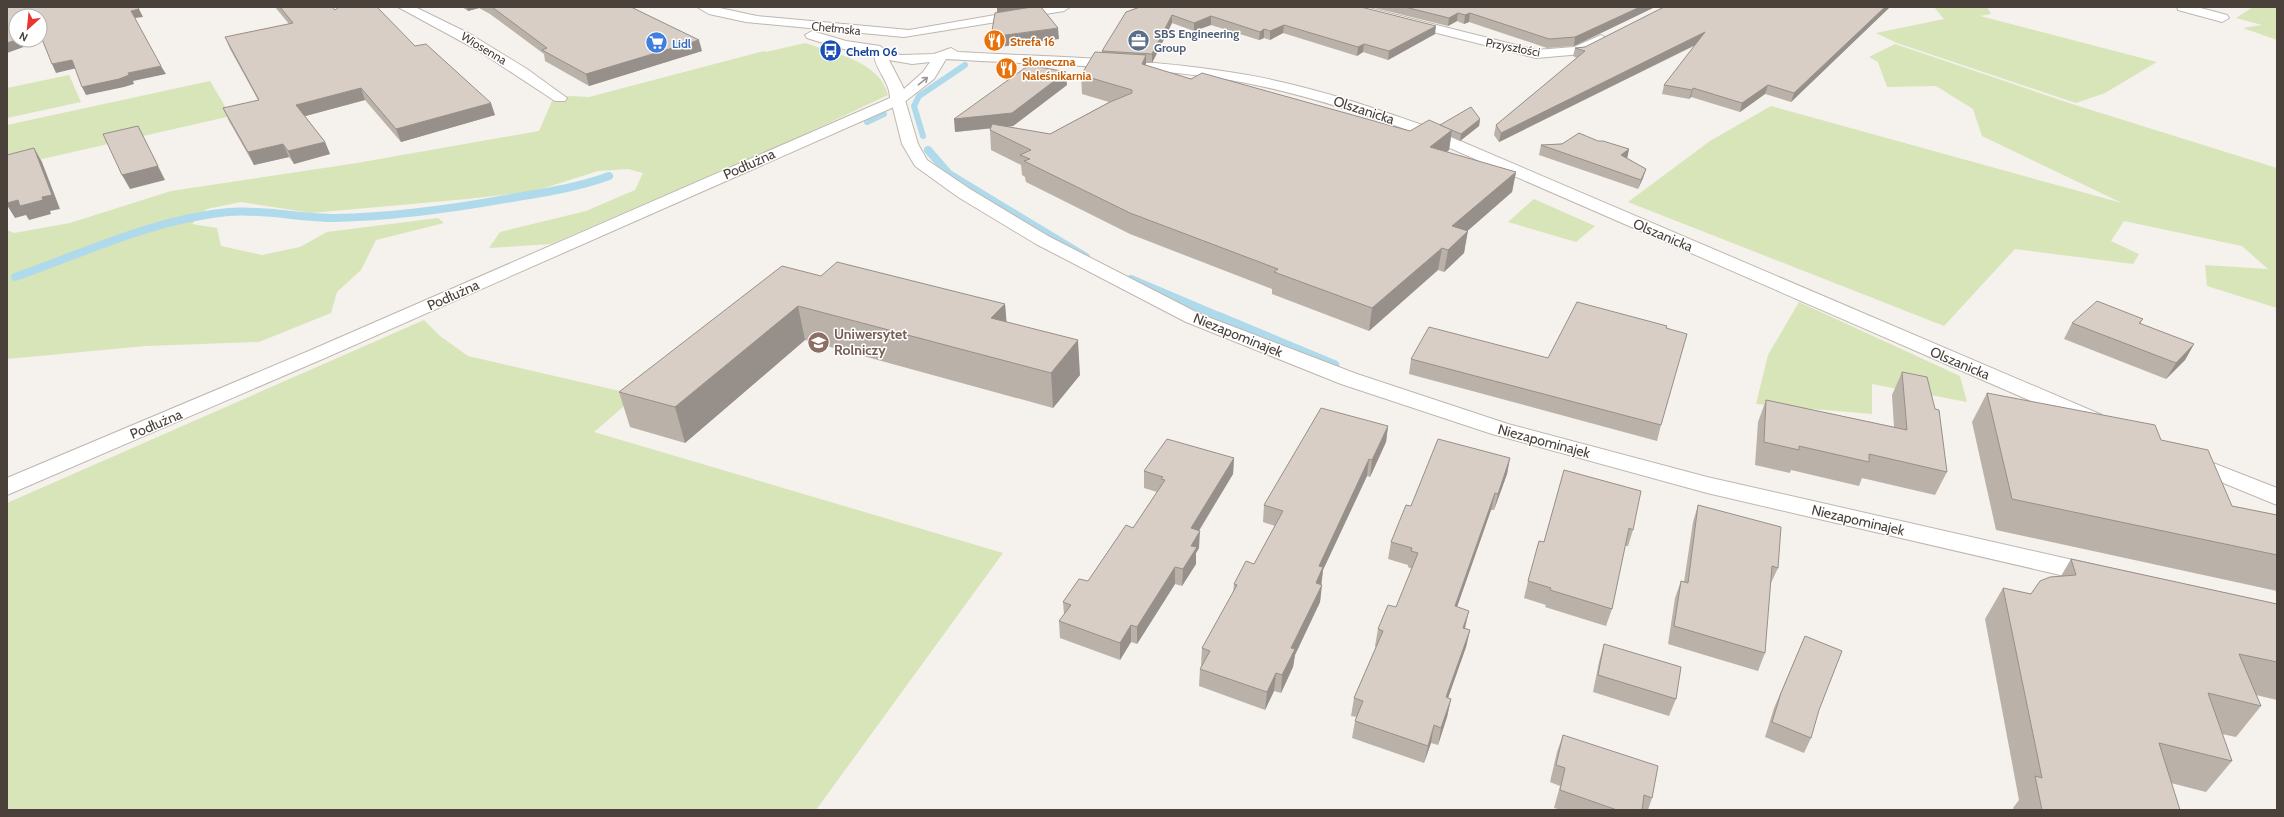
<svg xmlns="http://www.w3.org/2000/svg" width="2284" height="817" font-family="Cabin,sans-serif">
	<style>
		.green { fill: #d7e5b9 }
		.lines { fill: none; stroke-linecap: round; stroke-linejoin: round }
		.stream-far2 { stroke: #afdaeb; stroke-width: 6 }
		.stream-far1 { stroke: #afdaeb; stroke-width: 8 }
		.stream { stroke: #afdaeb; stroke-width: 9 }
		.minor-casing { stroke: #bfb7af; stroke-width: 2 }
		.tertiary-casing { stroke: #bfb7af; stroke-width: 2 }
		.minor { fill: #fff; fill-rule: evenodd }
		.tertiary { fill: #fff; fill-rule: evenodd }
		.wall { fill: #bab1a9 }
		.shaded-wall { fill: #97908a }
		.building { fill: #d8cec5; stroke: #97908a }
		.oneway { stroke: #9b9693 }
		.labels { text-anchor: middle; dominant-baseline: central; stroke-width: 3; stroke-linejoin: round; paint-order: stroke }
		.far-street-label { font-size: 12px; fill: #49413a; stroke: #fff }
		.far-service-label { font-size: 12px; font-weight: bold; fill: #4e5e75; stroke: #fff; text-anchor: start }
		.far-food-label { font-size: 12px; font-weight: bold; fill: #c56008; stroke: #fff; text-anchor: start }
		.far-shop-label { font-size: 12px; font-weight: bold; fill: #366cbe; stroke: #fff; text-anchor: start }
		.far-transit-label { font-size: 12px; font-weight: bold; fill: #164399; stroke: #fff; text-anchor: start }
		.street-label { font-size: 14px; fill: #49413a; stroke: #fff }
		.education-label { font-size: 14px; font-weight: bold; fill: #785e54; stroke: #fff; text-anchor: start }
	</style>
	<rect width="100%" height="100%" fill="#f5f1ec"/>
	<!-- green -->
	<g class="green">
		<path d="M1934,7H1987L1991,14L1980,16L2157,62L2105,93L2076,103L1897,43L1876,33L1944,19Z"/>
		<path d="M2253,7H2277V40L2243,28L2262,25L2236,18Z"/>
		<path d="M805,43C833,53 880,61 888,95L784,144L551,244L489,248L500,232L586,211L635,190L643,173L628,169L598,171L532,192L467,199L311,213L241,202L207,209L192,224L217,228L221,246L262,255L300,247L327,232L438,218L444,223L376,240L361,270L337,292L331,313L259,342L146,346L7,359V230L14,233L70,223L171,191L357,163L539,131L552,101L569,96L589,97L764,51L766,52Z"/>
		<path d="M1895,44L2072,104L2277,168V308L2207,286L2205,265L2268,269L2242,246L2124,221L2111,241L2139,254L2133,264L2015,249L1944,326L1628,202L1710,141L1771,106L2122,203L1982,136L1973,109L1936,86L1887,87L1878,62L1869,57Z"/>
		<path d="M69,75L81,102L7,118V88Z"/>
		<path d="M210,81L231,116L7,167V125Z"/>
		<path d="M1534,199L1595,226L1576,242L1508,222Z"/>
		<path d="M1799,302L1960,376L1967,402L1872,384V414L1756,404L1768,355Z"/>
		<path d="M424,320L440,336L468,356L637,395L594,432L1003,553L816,810H7V503Z"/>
	</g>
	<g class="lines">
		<!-- stream-far2 -->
		<g class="stream-far2">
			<path d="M867,122L884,114"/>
			<path d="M923,136L914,106L919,96L965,65"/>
		</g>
		<!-- stream-far1 -->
		<g class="stream-far1">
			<path d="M928,150L949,174L1086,257"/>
			<path d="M15,277C84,253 154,219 228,212C264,209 299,218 335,218C396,217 457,208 517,197C548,192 579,187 609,176"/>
			<path d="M1131,279L1223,318"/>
		</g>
		<!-- stream -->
		<path class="stream" d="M1220,317L1335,365"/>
		<defs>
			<g id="minor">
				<path d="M398,7H415L470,34L527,69L567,98L565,101H555L479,51Z"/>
				<path d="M1345,7H1365L1536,50L1574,47L1601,35L1608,39L1582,54L1536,58L1346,10Z"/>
				<path d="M2177,7H2197L2227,15L2229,18L2222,22L2178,10Z"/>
				<path d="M898,96L905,100L918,144L927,160L970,189L1048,236L1200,314L1357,374L1508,424L1707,477L2095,565L2104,568L2108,574L2104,580L2095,583L1707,493L1492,434L1341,384L1186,322L1036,244L958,197L915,166L902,144L891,100Z"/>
			</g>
			<g id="tertiary">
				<path d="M697,7H715L757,16L909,30L1041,7H1070L1064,11L904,37L746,22L709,14Z"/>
				<path d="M812,31L846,41L880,46L887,51L901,55L934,54L951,48L958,52C1048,57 1140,58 1229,72C1297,82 1361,103 1425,126L2102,415L2105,420L2102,425L2094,427L2086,425L1413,132C1353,110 1293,91 1230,80C1137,65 1040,65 946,59L934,79L903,103L325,358L7,495V478L311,350L890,98C890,82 876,71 874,55L839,48L807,38L805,35ZM889,60L912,64L930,62L923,72L904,89Z"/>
				<path d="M2190,454L2277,488V505L2182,466L2178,461L2182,456Z"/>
			</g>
		</defs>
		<!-- minor casing -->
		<use href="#minor" class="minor-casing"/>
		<!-- tertiary casing -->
		<use href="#tertiary" class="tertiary-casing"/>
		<!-- minor -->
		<use href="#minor" class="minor"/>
		<!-- tertiary -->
		<use href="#tertiary" class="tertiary"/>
	</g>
	<!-- wall -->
	<g class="wall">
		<path d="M275,7H332L335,10L415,46L495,115L401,142L365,100L305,116L325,142L330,154L294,164L289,157L254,165L229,121L223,108L258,100L230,49L225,37L289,24Z"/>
		<path d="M462,7H631L702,51L589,86L545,61L544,54L490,14L479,8L468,11Z"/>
		<path d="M1140,7L1435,34L1388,60L1363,52L1357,56L1283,33L1270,40L1264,38L1259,40L1211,25L1194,31L1172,23L1152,63H1146V66L1191,79L1410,131L1440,125L1480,119L1479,126L1460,141L1451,137L1449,150L1447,152L1516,172L1512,192L1467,231L1464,253L1444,272L1438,270L1369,331L1272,294V289L1130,234L1026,182L1025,177L1022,175L1021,165L991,150L990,130L991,128L955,132L1067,85L1013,126L1007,127L1050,134L1109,102L1082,94L1081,75L1102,52V51Z"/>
		<path d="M1371,7H1655L1574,46L1547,48L1469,22L1464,24L1457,21L1448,26Z"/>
		<path d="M1890,7L1791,102L1765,94L1740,112L1691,97L1689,99L1662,94L1664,85L1696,45L1499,142L1494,135L1496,125L1577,58L1573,56L1575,48Z"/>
		<path d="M1598,141L1629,149L1627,158L1646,169L1643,178L1638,189L1539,155L1541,145Z"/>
		<path d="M821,276L1005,304L1006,322L1080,375L1053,408L805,340L685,443L630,427L619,392Z"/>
		<path d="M2143,319L2140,324L2194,344L2185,360L2166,379L2064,339L2072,323Z"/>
		<path d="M1666,328L1661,425L1657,441L1409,374L1411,359L1548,358Z"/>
		<path d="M1902,372L1947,472L1935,495L1862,478L1859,486L1791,470L1790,473L1755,465L1758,422L1766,400L1894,427L1892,395Z"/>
		<path d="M1987,393L2161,440L2232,506L2277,515V591L1996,530L1972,422Z"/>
		<path d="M1388,426L1386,442L1370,477L1367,476L1323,570L1320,602L1295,655L1293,667L1281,693L1274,691L1265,710L1199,686L1200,669L1202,666H1201L1202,648L1233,593L1234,584L1254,564L1275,526L1263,522L1264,505Z"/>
		<path d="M1234,458L1233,474L1199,531V548L1196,553V564L1182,586L1175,584L1137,644L1131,642L1120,660L1060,638L1059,621L1064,614L1063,602L1088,581L1133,528L1157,492L1144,488V471Z"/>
		<path d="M1510,458L1507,474L1494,510H1491L1457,607L1465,628L1470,630L1466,647L1448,698L1451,699L1447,717L1438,745L1431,743L1424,763L1352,738L1355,721L1357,717L1351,716L1354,698L1376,647L1375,646L1378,629L1396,607L1412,569L1408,567V565L1388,559L1391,542L1411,506Z"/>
		<path d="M1564,470L1633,530L1628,546H1625L1612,609L1606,626L1545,607L1546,605L1524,598L1528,581L1544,542Z"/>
		<path d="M1698,505L1778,568L1770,585L1765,653L1758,671L1668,644L1675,598L1681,581L1684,582L1693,522Z"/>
		<path d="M2071,559L2277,604V700L2256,695L2261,706L2236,737L2222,734L2232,761L2206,792L2171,783L2180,810H2014L2013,808L2019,800L1985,619L2003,588L2031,594L2061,576Z"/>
		<path d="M1805,636L1811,738L1804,753L1765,737L1774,708Z"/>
		<path d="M1604,644L1676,699L1669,716L1593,692L1599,662Z"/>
		<path d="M1563,735L1652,798L1648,810H1561L1554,808L1560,786L1550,782L1557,752Z"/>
	</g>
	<!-- shaded-wall -->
	<g class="shaded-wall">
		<path d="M467,7H478L479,8L468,11Z"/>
		<path d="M997,7H1032L997,13Z"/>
		<path d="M1640,7H1655L1574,46L1575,37Z"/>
		<path d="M1885,7H1890L1791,102L1794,93Z"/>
		<path d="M139,9L143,17L135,18L131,11Z"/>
		<path d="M1458,13L1457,21L1448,26L1449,18Z"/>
		<path d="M1470,13L1469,22L1464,24L1465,15Z"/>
		<path d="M1172,15V23L1152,63V54Z"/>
		<path d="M1211,16V25L1194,31V23Z"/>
		<path d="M1284,25L1283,33L1270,40V31Z"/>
		<path d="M1436,26L1435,34L1388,60L1389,51Z"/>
		<path d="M1058,28L1059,39L992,48L991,37Z"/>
		<path d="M1264,29V38L1259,40L1260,32Z"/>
		<path d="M1705,32L1703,41L1499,142L1501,133Z"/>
		<path d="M40,33L43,40L7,53V43L16,40H40Z"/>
		<path d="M699,40L702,51L589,86L586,74Z"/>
		<path d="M1364,44L1363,52L1357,56L1358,47Z"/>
		<path d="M1146,55V74L1142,64Z"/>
		<path d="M72,60L77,68L56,73L52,64Z"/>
		<path d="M161,66L166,74L133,81L134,84L124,87L86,95L82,87L128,73Z"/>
		<path d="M1066,72L1067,85L1013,126L955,132L954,119Z"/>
		<path d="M1768,85L1765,94L1740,112L1742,103Z"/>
		<path d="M361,88L365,100L302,117L296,105Z"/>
		<path d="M1693,88L1691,97L1689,99L1692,90Z"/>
		<path d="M491,103L495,115L401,142L396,129Z"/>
		<path d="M1480,119L1479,126L1460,141L1461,134Z"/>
		<path d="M138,126L165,180L130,189L122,175Z"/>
		<path d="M1452,130L1449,150L1428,167L1430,147Z"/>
		<path d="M325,142L330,154L294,164L288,151Z"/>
		<path d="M283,144L289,157L254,165L248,152Z"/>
		<path d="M34,148L42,162L60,209L50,211L51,214L29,220L26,215L15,218L7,205V203L18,200L42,197Z"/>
		<path d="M1629,149L1627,159L1621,155Z"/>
		<path d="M1646,169L1643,178L1638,189L1641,180Z"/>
		<path d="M1516,172L1512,192L1448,248L1452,226Z"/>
		<path d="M1468,231L1464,253L1444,272L1448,250Z"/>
		<path d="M1442,248L1438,270L1369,331L1372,308Z"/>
		<path d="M1005,304L1008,338L991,318Z"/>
		<path d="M798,306L805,340L685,443L675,407Z"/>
		<path d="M1078,340L1080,375L1053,408L1051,373Z"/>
		<path d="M2194,344L2185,360L2166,379L2176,363Z"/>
		<path d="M1388,426L1386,442L1370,477L1372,460Z"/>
		<path d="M1234,458L1233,474L1190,545L1191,528Z"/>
		<path d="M1510,458L1507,474L1494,510L1498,494Z"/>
		<path d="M1369,459L1367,476L1323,570L1321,584L1314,600L1319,566Z"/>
		<path d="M1495,493L1491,510L1451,624L1455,606Z"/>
		<path d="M1200,531L1199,548L1196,553V564L1182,586L1183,569L1191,546Z"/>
		<path d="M1175,567V584L1137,644V627Z"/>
		<path d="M1322,585L1320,602L1295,655L1293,667L1281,693L1282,675L1291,648Z"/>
		<path d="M1469,611L1465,628L1459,645L1463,628Z"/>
		<path d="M1131,625V642L1120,660V643Z"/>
		<path d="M1470,630L1466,647L1442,715L1446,697Z"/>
		<path d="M1276,673L1274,691L1265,710L1267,692Z"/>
		<path d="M1451,699L1447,717L1438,745L1441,728Z"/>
		<path d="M1434,725L1431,743L1424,763L1428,746Z"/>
	</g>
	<!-- building -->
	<g class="building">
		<path d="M7,7H137L139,9L131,11L161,66L128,73L129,75L119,79L82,87L72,60L52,64L40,34V16H16V40L7,43Z"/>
		<path d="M280,7H332L335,10L339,7H377L415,46L426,44L491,103L396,129L361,88L296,105L325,142L288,151L283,144L248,152L223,108L259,100L225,37L293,23Z"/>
		<path d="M492,7H631L699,40L586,74L542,50L547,48Z"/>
		<path d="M1032,7H1041L1058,28L991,37L995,13Z"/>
		<path d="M1140,7H1361L1436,26L1389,51L1364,44L1358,47L1284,25L1270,31L1264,29L1260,32L1211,16L1194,23L1172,15L1152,54L1102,51L1126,12Z"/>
		<path d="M1405,7H1640L1575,37L1549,39L1470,13L1465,15L1458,13L1449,18Z"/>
		<path d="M1664,7H1885L1794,93L1768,85L1742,103L1693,88L1692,90L1664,85L1705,32L1501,133L1496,125L1585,51L1575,48L1585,47Z"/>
		<path d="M1095,52L1146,55L1142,64L1191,79L1202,73L1410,131L1429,120L1452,130L1430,147L1516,172L1452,226L1468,231L1448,250L1442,248L1372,308L1274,272L1278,269L1130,213L1024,161L1030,159L1020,155L1031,150L990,130L992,124L1050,134L1110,102L1132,93V90L1081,75Z"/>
		<path d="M1029,65L1066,72L1012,113L954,119Z"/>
		<path d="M1471,107L1480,119L1461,134L1440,125Z"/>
		<path d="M138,126L158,166L122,175L103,134Z"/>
		<path d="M1579,133L1598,141H1603L1629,149L1621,155L1646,169L1641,180L1541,145L1562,144Z"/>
		<path d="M34,148L52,195L42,197L43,200L20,206L18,200L7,203V155Z"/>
		<path d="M837,262L1005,304L991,318L1078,340L1051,373L798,306L675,407L619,392L782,266L821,276Z"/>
		<path d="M2097,301L2143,319L2139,323L2194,344L2176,363L2072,323Z"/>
		<path d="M1577,302L1667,326L1666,328L1687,334L1661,425L1411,359L1429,327L1548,358Z"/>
		<path d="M1902,372L1927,377L1935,409L1939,410L1947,472L1869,454V462L1799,446V450L1764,442L1766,400L1907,430Z"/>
		<path d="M1987,393L2155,425L2161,440L2208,450L2232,506L2277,515V555L2012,499Z"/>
		<path d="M1321,408L1388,426L1372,460L1369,459L1319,566L1323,567L1316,583L1322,585L1291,648L1295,649L1282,675L1276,673L1267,692L1200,669L1210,651L1202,648L1237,585L1234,584L1246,561L1254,564L1283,511L1264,505Z"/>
		<path d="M1167,439L1234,458L1191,528L1200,531L1191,546L1197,547L1183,569L1175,567L1137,627L1131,625L1120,643L1059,621L1071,605L1063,602L1079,579L1088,581L1126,525L1133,528L1165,480L1161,479L1163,477L1144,471Z"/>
		<path d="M1438,439L1510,458L1498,494L1495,493L1455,606L1469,611L1463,628L1470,630L1446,697L1451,699L1441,728L1434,725L1428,746L1355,721L1363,701L1354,698L1383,631L1378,629L1388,605L1396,607L1418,553L1411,551L1412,548L1391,542L1406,505L1411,506Z"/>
		<path d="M1564,470L1641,491L1633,530L1629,528L1612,609L1550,590L1551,588L1528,581L1539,541L1544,542Z"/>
		<path d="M1698,505L1781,527L1778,568L1772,566L1765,653L1674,626L1681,581L1688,583Z"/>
		<path d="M2071,559L2277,604V662L2239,654L2261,706L2208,693L2232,761L2159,743L2180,810H2042L2035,776L2042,778L2003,588L2031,594L2040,581L2050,577L2076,575Z"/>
		<path d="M1805,636L1842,651L1819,710L1811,738L1772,722L1781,693Z"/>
		<path d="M1604,644L1681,667L1676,699L1598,675Z"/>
		<path d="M1563,735L1658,766L1652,798L1644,795L1642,810H1617L1560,790L1565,768L1556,765Z"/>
	</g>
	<!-- one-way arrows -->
	<defs><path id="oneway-shaft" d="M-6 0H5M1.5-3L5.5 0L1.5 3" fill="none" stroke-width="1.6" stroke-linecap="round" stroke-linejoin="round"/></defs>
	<use class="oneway" href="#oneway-shaft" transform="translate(923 81) rotate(-39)"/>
	<!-- icons -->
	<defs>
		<symbol id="office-disc" viewBox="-11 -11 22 22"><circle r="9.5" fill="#5c6f8a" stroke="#fff"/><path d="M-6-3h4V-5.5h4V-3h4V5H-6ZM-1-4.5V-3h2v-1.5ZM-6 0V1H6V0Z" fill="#fff"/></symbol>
		<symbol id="restaurant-disc" viewBox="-11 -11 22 22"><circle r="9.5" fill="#e8710a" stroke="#fff"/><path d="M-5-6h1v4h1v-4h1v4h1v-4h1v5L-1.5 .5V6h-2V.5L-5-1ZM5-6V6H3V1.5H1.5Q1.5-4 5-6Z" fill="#fff"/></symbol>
		<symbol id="supermarket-disc" viewBox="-11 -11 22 22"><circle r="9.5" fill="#3f7fe0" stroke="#fff"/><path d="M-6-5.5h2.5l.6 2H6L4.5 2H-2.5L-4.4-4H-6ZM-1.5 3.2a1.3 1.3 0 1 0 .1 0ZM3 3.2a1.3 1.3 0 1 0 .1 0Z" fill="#fff"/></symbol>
		<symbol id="bus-disc" viewBox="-11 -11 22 22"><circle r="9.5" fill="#1a4fb4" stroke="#fff"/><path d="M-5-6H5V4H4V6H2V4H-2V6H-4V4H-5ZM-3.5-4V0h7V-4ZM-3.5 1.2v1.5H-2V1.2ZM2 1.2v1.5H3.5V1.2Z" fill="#fff"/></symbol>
		<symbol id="university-disc" viewBox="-11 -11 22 22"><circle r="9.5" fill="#8d6e63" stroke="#fff"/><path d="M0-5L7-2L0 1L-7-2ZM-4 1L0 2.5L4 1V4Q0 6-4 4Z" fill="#fff"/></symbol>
	</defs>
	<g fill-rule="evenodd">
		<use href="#office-disc" x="1126" y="28" width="25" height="25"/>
		<use href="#restaurant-disc" x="982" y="28" width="25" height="25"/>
		<use href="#supermarket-disc" x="644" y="30" width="25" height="25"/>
		<use href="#bus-disc" x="818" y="38" width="25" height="25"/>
		<use href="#restaurant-disc" x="994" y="56" width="25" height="25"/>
		<use href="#university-disc" x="806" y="330" width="25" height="25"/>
	</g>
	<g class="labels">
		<!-- far-street labels -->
		<g class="far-street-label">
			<text transform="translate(836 28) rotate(6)">Chełmska</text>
			<text transform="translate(1513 47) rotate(11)">Przyszłości</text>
			<text transform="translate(484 48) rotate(31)">Wiosenna</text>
		</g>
		<!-- far-service labels -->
		<g class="far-service-label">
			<text x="1154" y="33">SBS Engineering<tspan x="1154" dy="14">Group</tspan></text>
		</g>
		<!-- far-food labels -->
		<g class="far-food-label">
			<text x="1010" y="41">Strefa 16</text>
			<text x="1022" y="61">Słoneczna<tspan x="1022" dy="14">Naleśnikarnia</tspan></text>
		</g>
		<!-- far-shop labels -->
		<g class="far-shop-label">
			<text x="672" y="43">Lidl</text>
		</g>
		<!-- far-transit labels -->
		<g class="far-transit-label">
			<text x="846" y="51">Chełm 06</text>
		</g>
		<!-- street labels -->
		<g class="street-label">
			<text transform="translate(1364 110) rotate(18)">Olszanicka</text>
			<text transform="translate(749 164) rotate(-24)">Podłużna</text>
			<text transform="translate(1663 235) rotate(23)">Olszanicka</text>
			<text transform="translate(453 295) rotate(-24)">Podłużna</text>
			<text transform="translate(1238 335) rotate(22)">Niezapominajek</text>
			<text transform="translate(1960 363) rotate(23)">Olszanicka</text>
			<text transform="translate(156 424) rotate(-23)">Podłużna</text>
			<text transform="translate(1544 441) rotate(15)">Niezapominajek</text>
			<text transform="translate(1858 520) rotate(13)">Niezapominajek</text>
		</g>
		<!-- education labels -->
		<g class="education-label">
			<text x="834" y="334">Uniwersytet<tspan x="834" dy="16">Rolniczy</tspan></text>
		</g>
	</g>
	<!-- border -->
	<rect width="2284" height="817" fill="none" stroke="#49413a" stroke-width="16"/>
	<!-- north arrow -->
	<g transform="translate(28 28) rotate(207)"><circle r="19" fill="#ffffff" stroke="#b6b3b0"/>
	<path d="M0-3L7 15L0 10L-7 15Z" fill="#e73531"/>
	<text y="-6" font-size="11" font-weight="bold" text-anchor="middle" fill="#49413a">N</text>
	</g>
</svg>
